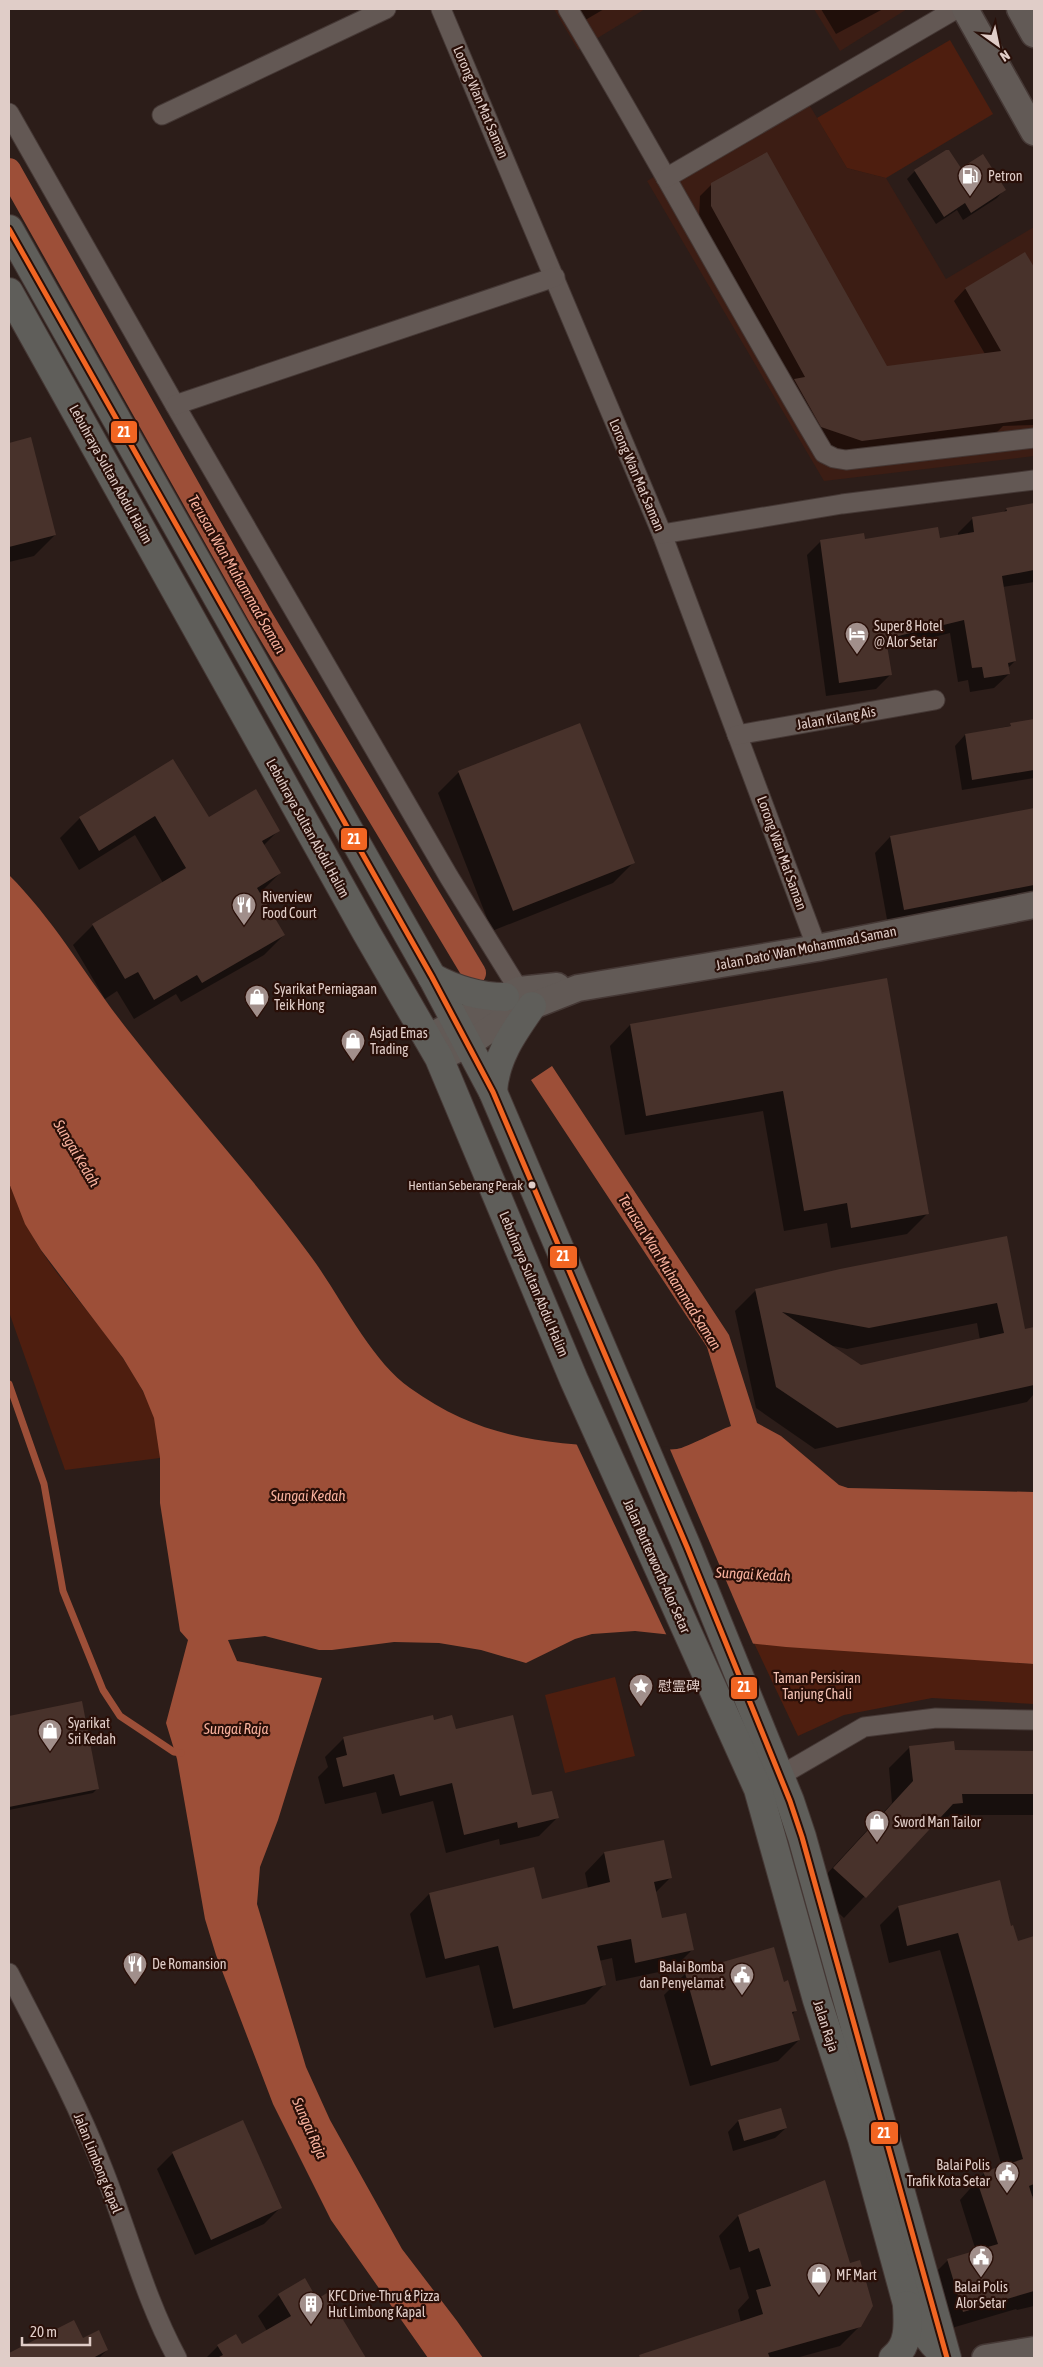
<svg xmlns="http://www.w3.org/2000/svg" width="1043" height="2367" font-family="'Asap Condensed','Noto Sans SC',sans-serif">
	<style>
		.built { fill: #3c1d14 }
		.green { fill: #4e1e0f }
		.water { fill: #9d4f38 }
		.pier { fill: #2c1d19 }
		.shadow { fill: #0007; fill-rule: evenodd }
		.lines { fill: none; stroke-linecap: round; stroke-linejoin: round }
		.stream { stroke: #9d4f38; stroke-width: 7 }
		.canal { stroke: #9d4f38; stroke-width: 24 }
		.building { fill: #48322b; fill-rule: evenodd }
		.street-casing { stroke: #453835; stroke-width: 21 }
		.secondary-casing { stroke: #453835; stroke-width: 29 }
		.primary-casing { stroke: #453835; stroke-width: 30 }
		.street { stroke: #635854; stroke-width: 19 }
		.secondary { stroke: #625a56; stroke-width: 26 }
		.primary { stroke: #5f5e5a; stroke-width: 28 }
		.bus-1-casing { stroke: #290f08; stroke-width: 9 }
		.bus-1 { stroke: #f26522; stroke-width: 5 }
		.bus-dot { fill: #e0cdc8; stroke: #290f08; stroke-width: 2 }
		.labels { text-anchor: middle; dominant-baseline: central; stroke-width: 4.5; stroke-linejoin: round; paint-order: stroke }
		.bus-label { font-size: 13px; fill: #e0cdc8; stroke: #290f08; text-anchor: end }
		.street-label { font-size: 14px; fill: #e0cdc8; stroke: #290f08 }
		.poi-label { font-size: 14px; fill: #e0cdc8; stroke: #290f08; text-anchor: start }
		.park-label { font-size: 14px; fill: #f4c3b5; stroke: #290f08 }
		.water-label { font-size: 15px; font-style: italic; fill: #f8b19d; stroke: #290f08 }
		.line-badge { stroke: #290f08; stroke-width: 2 }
		.badge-label { font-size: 14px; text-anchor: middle; font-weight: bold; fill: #fff }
	</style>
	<rect width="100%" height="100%" fill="#2c1d19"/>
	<!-- built -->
	<g class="built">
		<path d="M554,9H645L578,50Z"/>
		<path d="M814,9H907L840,51Z"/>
		<path d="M801,91L847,168L886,178L946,279L1034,227V456L824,481L647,181Z"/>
	</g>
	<!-- green -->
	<g class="green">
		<path d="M950,40L993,114L886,178L847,168L817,118Z"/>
		<path d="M9,1183C19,1207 28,1230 42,1252C78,1305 131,1355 154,1416C158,1429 159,1444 160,1458L65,1470L9,1312Z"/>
		<path d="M754,1643L1034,1664V1704L932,1698L844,1715L798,1736Z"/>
		<path d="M615,1677L635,1756L565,1773L545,1695Z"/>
	</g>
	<!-- water -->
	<path class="water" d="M9,875C55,921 87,978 127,1029C187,1106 254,1178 312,1258C340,1296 371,1361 410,1388C478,1437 541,1444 622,1447C639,1448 659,1451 677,1449C686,1448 719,1430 731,1426L707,1347L531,1080L552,1066L729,1335L757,1423L781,1436L839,1485L848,1488L1034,1492V1664L786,1647L635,1631L592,1634L575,1639L526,1663L481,1650L439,1643L394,1642L332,1650H319L265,1636L228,1640L237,1661L322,1678L278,1820L260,1867L257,1904L306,2067L330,2120L402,2249L457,2321L483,2358H428L331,2220L273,2104L216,1955L205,1919L177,1759L166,1723L188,1640L180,1631L160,1503V1458L154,1418L143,1391L123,1358L41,1250L25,1224L9,1183Z"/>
	<!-- pier -->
	<path class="pier" d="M576,1443L669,1447L754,1646L667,1636Z"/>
	<!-- shadow -->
	<g class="shadow">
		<path d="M557,9H604L582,22Z"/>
		<path d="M821,9H883L836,34Z"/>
		<path d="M946,151L960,170L1004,190L997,198L963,220L957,210L936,224L907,179L915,171Z"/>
		<path d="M712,184L886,368L985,354L954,301L965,289L1025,254L1034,270V425L1003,426L996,433L848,452L810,438L699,218L700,196Z"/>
		<path d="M30,439L55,535L34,556L9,562V444Z"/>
		<path d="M1034,504V582L1003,587L1015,661L1008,668L1009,674L994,688L970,692L968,680L958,682L950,633L886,649L890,675L876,689L826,696L807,555L821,541L939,540L958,536V533L972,519L1002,513L1007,509Z"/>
		<path d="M1034,721V778L962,790L955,746L965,735Z"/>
		<path d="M173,761L209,818L279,830L263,846L280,873L259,894L284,935L264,955L181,1002L176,994L134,1019L117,991L105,999L73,945L93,925L163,883L135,835L79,870L60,838L80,818Z"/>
		<path d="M459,772L634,862L613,883L492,931L438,793Z"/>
		<path d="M1034,809V896L888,925L875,853L890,837Z"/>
		<path d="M886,979L927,1214L907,1234L831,1248L827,1223L784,1231L763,1111L625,1135L610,1046L630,1025Z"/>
		<path d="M1006,1238L1024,1330L1034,1328V1394L1027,1402L815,1449L756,1408L735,1311L756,1290ZM977,1323L980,1340L860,1366L829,1345L847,1349Z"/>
		<path d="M81,1703L98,1788L93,1793L9,1810V1717Z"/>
		<path d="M433,1721L455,1731L557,1818L539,1836L500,1845L499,1839L446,1853L433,1801L382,1814L376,1792L325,1804L318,1777L328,1767L325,1757L344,1738Z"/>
		<path d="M910,1747L954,1751L1034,1752V1815H950L941,1824H933L844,1918L813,1889L892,1803L889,1768Z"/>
		<path d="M604,1853L670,1878L655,1893L661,1919L692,1950L673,1969L616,1981L612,1958L599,1961L605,1984L585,2004L494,2028L479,1965L426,1978L410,1914L429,1894L533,1868L541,1900L588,1888L585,1873Z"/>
		<path d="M898,1907L1010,1927L1017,1942L1034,1937V2195L1031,2197L1034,2206V2306L1017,2310L1016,2309L945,2330L930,2278L948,2260L976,2251L960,2200L984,2173L1002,2167L940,1950L889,1963L880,1925Z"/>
		<path d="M773,1949L783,1983L796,2010L792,2015L799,2040L778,2061L690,2086L664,1995L685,1974Z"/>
		<path d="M780,2109L786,2128L775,2138L733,2151L728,2132L738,2121Z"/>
		<path d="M173,2153L280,2208L264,2224L195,2255L157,2169Z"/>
		<path d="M738,2216L860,2326L840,2346L796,2358H636L741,2323L738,2310L749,2298L740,2267L730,2270L719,2236Z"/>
		<path d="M327,2294L364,2358H206L218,2346H241L267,2331L258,2316L279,2295L316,2301Z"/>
		<path d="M74,2322L83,2340L107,2350L99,2358H9V2354Z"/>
	</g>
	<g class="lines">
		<!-- stream -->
		<path class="stream" d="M9,1384L44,1484L63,1591L103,1690L120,1716L174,1752L181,1753"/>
		<!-- canal -->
		<path class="canal" d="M9,170L260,616L474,973"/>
	</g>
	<!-- building -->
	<g class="building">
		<path d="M946,150H949L961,168L983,154L1006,190L971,213L965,203L944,217L914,170Z"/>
		<path d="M767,152L887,366L1001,351L965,288L1025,252L1034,267V419L862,441L821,427L794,379L805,377L711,206V183Z"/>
		<path d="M31,437L56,535L9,547V443Z"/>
		<path d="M1034,503V570L1002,576L1016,661L1008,663L1010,674L984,678L982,667L972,668L964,620L886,639L892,675L839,683L820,540L864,533L865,539L938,527L940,538L974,532L972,517L1007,511L1006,508Z"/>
		<path d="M1034,719V770L972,780L965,734L1011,726L1010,723Z"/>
		<path d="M580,723L635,863L513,911L458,771Z"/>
		<path d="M173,759L209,817L256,789L280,831L262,841L281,873L257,888L285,935L202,983L197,975L154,1000L138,972L125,979L92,924L186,868L155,816L99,851L79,817Z"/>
		<path d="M1034,808V885L904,910L890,836Z"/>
		<path d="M887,978L929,1214L851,1228L847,1203L804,1211L783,1091L646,1116L630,1024Z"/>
		<path d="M1007,1236L1025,1329L1034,1327V1385L837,1428L776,1387L755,1289L840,1269ZM997,1303L1004,1333L861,1365L782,1312L869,1328Z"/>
		<path d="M82,1701L99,1789L9,1807V1716Z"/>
		<path d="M433,1715L434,1720L452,1715L456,1729L513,1715L532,1795L552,1791L559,1818L518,1828L517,1822L464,1835L452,1783L400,1796L394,1774L343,1787L336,1758L347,1755L343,1737Z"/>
		<path d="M954,1741L955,1750L1034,1751V1794H962L963,1803L953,1804L866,1898L833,1868L913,1781L909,1746Z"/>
		<path d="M664,1840L672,1878L654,1882L662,1918L686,1913L694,1950L635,1963L631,1939L597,1946L606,1985L513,2009L498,1946L445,1959L429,1893L534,1867L542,1899L610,1882L604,1852Z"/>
		<path d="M1000,1880L1011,1926L1013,1925L1018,1941L1034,1936V2184L1029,2186L1034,2202V2291L963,2312L947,2259L998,2244L977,2181L986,2178L983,2172L1023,2159L958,1933L907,1946L898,1906Z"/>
		<path d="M774,1947L784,1982L788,1980L797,2011L792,2012L800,2040L711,2066L685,1973Z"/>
		<path d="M781,2108L787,2128L744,2141L738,2120Z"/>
		<path d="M243,2120L282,2208L211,2240L172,2152Z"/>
		<path d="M825,2180L850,2263L860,2260L873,2306L861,2327L768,2353L770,2358H640L639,2355L763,2314L756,2290L771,2286L759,2248L749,2252L738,2215Z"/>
		<path d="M305,2278L317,2299L327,2293L366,2358H217L223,2355L217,2345L236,2334L242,2344L291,2316L278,2294Z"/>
		<path d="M74,2320L83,2338L99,2330L108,2350L93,2358H9V2353Z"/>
	</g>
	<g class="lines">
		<defs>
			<g id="street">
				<path d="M441,9L662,534L817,948"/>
				<path d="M568,9C656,155 736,306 824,453L834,458L846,460L1034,438"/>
				<path d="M9,113L175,405L449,877L519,990"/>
				<path d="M162,115L386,9"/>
				<path d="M666,178L956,9"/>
				<path d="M175,405L555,277"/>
				<path d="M662,534L842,504L1034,480"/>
				<path d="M737,735L935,700"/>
				<path d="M771,1781L864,1727L936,1718L1034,1720"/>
				<path d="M9,1973C41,2036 75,2098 101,2164C127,2228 144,2297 177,2358"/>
			</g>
			<g id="secondary">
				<path d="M965,9L1034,132"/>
				<path d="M1020,9L1034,34"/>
				<path d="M427,1038L519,990L557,986"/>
				<path d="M439,1058L468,1044L499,1023L532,1006L578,988L817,948L1034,905"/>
				<path d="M985,2358L1034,2350"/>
			</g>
			<g id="primary">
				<path d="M9,229L432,977L493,1092L687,1547L790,1801L802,1837L947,2358"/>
				<path d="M9,292L366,932L439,1058L574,1380L758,1789L817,2000L862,2139L907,2304C917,2324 927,2339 943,2354"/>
				<path d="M432,977C456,990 478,997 505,997"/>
				<path d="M493,1092C495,1058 513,1033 532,1006"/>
				<path d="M893,2358C910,2345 908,2324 907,2305"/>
			</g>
		</defs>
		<!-- street casing -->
		<use href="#street" class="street-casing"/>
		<!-- secondary casing -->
		<use href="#secondary" class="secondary-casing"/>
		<!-- primary casing -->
		<use href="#primary" class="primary-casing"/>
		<!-- street -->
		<use href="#street" class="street"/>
		<!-- secondary -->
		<use href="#secondary" class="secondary"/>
		<!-- primary -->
		<use href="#primary" class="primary"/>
		<defs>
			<path id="bus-1" d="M9,229L432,977L493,1092L687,1547L790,1801L802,1837L947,2358"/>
		</defs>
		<!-- bus-1 casing -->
		<use href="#bus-1" class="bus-1-casing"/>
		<!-- bus-1 -->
		<use href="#bus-1" class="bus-1"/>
	</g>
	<!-- icons -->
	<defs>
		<symbol id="fuel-pin" viewBox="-11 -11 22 30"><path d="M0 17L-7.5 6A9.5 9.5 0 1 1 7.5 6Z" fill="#a18f8b" stroke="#290f08"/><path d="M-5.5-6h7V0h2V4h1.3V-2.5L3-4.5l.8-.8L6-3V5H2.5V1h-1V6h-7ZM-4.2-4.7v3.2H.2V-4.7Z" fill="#fff"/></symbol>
		<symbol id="hotel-pin" viewBox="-11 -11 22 30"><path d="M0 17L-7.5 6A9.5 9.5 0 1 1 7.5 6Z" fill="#a18f8b" stroke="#290f08"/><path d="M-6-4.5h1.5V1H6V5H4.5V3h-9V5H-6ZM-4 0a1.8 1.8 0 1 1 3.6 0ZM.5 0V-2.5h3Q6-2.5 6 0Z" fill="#fff"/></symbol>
		<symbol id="restaurant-pin" viewBox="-11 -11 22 30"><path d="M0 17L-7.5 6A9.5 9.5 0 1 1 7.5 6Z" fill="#a18f8b" stroke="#290f08"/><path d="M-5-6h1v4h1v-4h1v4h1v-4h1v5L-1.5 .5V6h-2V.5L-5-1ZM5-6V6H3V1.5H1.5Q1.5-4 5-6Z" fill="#fff"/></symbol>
		<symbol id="shop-pin" viewBox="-11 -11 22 30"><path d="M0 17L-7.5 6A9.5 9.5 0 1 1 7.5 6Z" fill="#a18f8b" stroke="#290f08"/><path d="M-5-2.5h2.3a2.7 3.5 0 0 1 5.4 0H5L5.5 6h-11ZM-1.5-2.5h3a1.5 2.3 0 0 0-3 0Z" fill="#fff"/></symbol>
		<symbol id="sight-pin" viewBox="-11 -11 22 30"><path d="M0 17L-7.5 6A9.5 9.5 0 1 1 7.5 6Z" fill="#a18f8b" stroke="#290f08"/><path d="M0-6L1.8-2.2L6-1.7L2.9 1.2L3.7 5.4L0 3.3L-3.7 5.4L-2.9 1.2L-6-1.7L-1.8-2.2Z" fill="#fff"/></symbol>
		<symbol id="civic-pin" viewBox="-11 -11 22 30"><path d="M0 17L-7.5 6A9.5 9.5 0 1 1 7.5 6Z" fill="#a18f8b" stroke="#290f08"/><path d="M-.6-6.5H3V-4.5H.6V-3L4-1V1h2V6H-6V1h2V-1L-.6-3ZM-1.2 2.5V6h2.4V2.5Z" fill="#fff"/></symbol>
		<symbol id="building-pin" viewBox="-11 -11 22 30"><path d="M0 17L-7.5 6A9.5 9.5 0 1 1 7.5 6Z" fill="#a18f8b" stroke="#290f08"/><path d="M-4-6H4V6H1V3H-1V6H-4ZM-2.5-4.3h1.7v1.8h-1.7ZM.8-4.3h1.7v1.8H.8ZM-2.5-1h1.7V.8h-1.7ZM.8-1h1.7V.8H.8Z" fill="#fff"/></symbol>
	</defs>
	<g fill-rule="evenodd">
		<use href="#fuel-pin" x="956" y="162" width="28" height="38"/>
		<use href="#hotel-pin" x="843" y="620" width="28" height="38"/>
		<use href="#restaurant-pin" x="230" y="891" width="28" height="38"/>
		<use href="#shop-pin" x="243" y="983" width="28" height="38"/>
		<use href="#shop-pin" x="339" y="1027" width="28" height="38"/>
		<use href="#sight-pin" x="627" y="1672" width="28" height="38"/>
		<use href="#shop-pin" x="36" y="1717" width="28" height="38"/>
		<use href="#shop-pin" x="863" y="1808" width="28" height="38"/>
		<use href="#restaurant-pin" x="121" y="1950" width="28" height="38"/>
		<use href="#civic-pin" x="728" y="1961" width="28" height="38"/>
		<use href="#civic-pin" x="993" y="2159" width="28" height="38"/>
		<use href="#civic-pin" x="967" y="2243" width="28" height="38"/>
		<use href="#shop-pin" x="805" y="2261" width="28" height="38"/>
		<use href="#building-pin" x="297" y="2290" width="28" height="38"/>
	</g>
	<!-- markers -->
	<circle class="bus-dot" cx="532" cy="1185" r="4.5"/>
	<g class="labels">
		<!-- bus labels -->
		<g class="bus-label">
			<text x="523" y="1185">Hentian Seberang Perak</text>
		</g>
		<!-- street labels -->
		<g class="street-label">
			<text transform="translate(481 102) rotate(67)">Lorong Wan Mat Saman</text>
			<text transform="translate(111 474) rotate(61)">Lebuhraya Sultan Abdul Halim</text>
			<text transform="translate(637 475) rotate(67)">Lorong Wan Mat Saman</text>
			<text transform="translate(836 718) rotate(-10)">Jalan Kilang Ais</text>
			<text transform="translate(308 828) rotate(61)">Lebuhraya Sultan Abdul Halim</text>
			<text transform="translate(782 853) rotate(70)">Lorong Wan Mat Saman</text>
			<text transform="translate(806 948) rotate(-11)">Jalan Dato' Wan Mohammad Saman</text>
			<text transform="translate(534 1284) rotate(67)">Lebuhraya Sultan Abdul Halim</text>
			<text transform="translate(657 1566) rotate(66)">Jalan Butterworth-Alor Setar</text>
			<text transform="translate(826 2026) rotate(72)">Jalan Raja</text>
			<text transform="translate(98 2163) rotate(68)">Jalan Limbong Kapal</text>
		</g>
		<!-- poi labels -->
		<g class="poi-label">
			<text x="988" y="176">Petron</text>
			<text x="874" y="626">Super 8 Hotel<tspan x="874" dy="16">@ Alor Setar</tspan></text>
			<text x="262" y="897">Riverview<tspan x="262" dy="16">Food Court</tspan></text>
			<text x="274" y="989">Syarikat Perniagaan<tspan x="274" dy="16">Teik Hong</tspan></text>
			<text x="370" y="1033">Asjad Emas<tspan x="370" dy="16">Trading</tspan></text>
			<text x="658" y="1686">慰霊碑</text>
			<text x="68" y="1723">Syarikat<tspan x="68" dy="16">Sri Kedah</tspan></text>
			<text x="894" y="1822">Sword Man Tailor</text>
			<text x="152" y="1964">De Romansion</text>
			<text x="724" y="1967" text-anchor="end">Balai Bomba<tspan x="724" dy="16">dan Penyelamat</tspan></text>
			<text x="990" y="2165" text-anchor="end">Balai Polis<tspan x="990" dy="16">Trafik Kota Setar</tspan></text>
			<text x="836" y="2275">MF Mart</text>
			<text x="981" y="2287" text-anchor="middle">Balai Polis<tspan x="981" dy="16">Alor Setar</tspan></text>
			<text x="328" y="2296">KFC Drive-Thru &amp; Pizza<tspan x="328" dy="16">Hut Limbong Kapal</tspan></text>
		</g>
		<!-- park labels -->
		<g class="park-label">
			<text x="817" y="1678">Taman Persisiran<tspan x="817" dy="16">Tanjung Chali</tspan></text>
		</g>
		<!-- water labels -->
		<g class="water-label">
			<text transform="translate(237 574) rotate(60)">Terusan Wan Muhammad Saman</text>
			<text transform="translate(77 1153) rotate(59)">Sungai Kedah</text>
			<text transform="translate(670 1272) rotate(58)">Terusan Wan Muhammad Saman</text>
			<text x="308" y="1495">Sungai Kedah</text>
			<text transform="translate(753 1574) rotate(3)">Sungai Kedah</text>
			<text x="236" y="1728">Sungai Raja</text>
			<text transform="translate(310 2128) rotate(66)">Sungai Raja</text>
		</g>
	</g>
	<g class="line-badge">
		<rect x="110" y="420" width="28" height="24" rx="5" fill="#f26522"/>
		<rect x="340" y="827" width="28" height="24" rx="5" fill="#f26522"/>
		<rect x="549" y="1245" width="29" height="24" rx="5" fill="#f26522"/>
		<rect x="730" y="1676" width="28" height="24" rx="5" fill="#f26522"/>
		<rect x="870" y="2121" width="29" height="24" rx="5" fill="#f26522"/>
	</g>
	<g class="badge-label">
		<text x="124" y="437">21</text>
		<text x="354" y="844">21</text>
		<text x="563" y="1261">21</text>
		<text x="744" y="1692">21</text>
		<text x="884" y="2138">21</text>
	</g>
	<!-- border -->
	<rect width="1043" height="2367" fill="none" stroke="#e0cdc8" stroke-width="20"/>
	<!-- north arrow -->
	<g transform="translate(998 45) rotate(147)" stroke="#290f08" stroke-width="4" paint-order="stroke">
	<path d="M0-4L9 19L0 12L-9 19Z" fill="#e0cdc8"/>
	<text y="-8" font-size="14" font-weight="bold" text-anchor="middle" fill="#e0cdc8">N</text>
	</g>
	<!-- scale -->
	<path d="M22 2337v8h68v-8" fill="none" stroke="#e0cdc8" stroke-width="2.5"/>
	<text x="30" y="2337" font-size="15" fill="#e0cdc8" stroke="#290f08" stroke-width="4" paint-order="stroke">20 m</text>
</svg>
